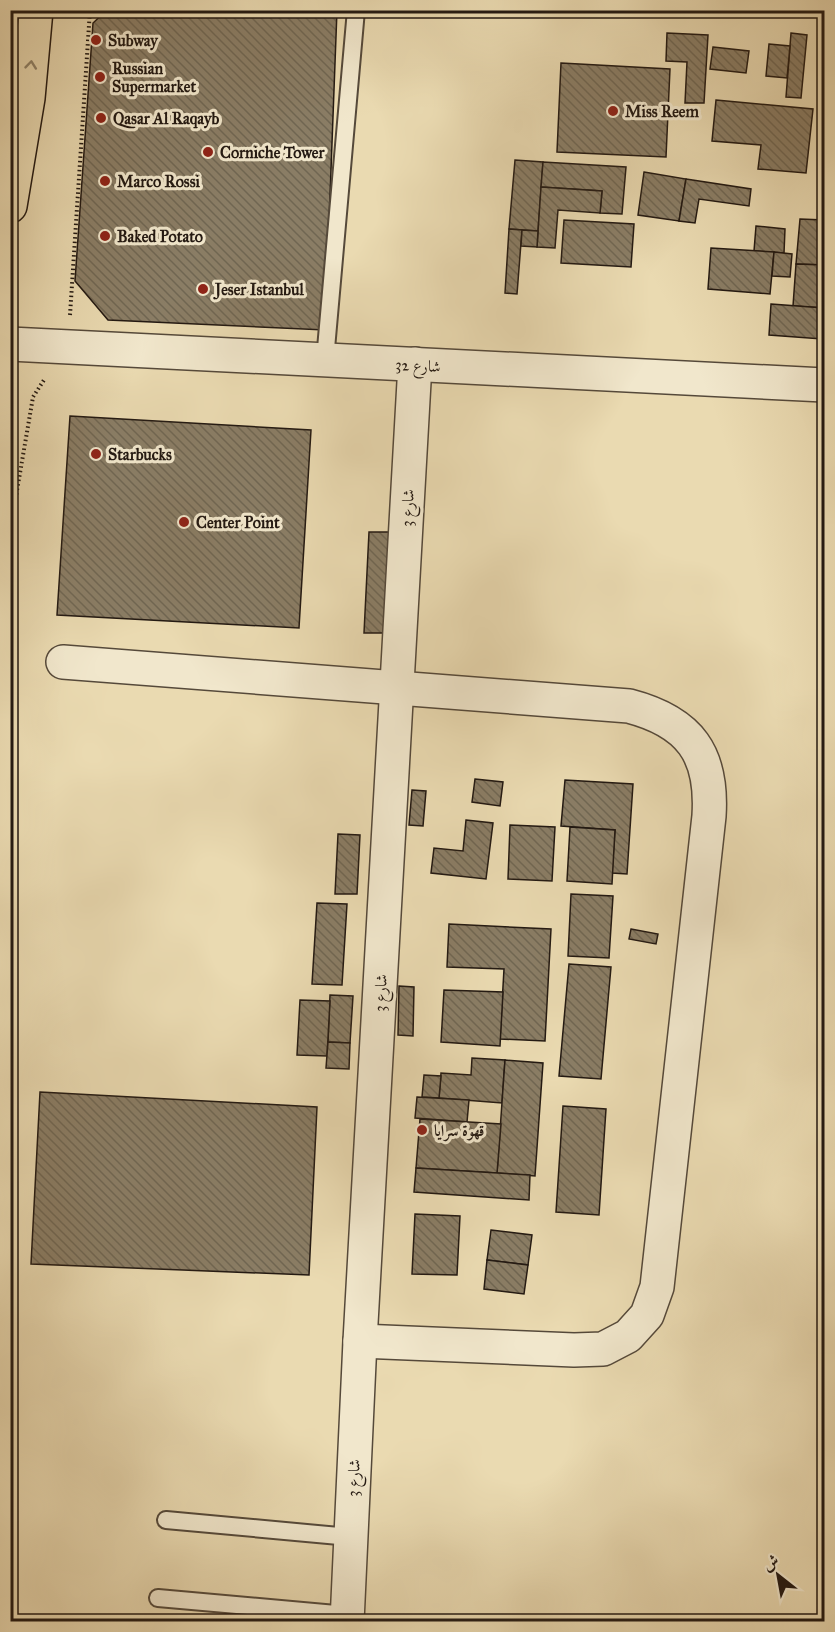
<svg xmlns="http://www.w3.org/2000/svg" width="835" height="1632" viewBox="0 0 835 1632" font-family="'IM FELL Great Primer',Amiri,serif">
<defs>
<pattern id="building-back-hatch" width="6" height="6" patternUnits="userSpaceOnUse" patternTransform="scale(1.5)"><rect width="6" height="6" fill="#8a7d65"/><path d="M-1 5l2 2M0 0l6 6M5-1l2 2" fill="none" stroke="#706652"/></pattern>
</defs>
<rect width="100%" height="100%" fill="#eadab1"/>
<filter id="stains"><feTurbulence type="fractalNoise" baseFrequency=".00333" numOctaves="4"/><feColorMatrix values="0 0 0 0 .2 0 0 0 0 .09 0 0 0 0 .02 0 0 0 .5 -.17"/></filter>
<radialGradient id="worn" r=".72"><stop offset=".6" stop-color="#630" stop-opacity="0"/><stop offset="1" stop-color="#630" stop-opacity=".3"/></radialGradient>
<g fill="url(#building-back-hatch)" stroke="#231912" stroke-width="1.5">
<path d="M107,10H337L325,330L108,320L75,281L93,23Z"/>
<path d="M667,33L708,35L704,103H685L687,62L666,61Z"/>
<path d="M791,33L807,35L801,98L786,97Z"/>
<path d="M769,44L790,46L787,78L766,76Z"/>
<path d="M713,47L749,51L746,73L710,69Z"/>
<path d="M561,63L670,69L666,157L557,152Z"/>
<path d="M716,100L813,109L806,173L758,169L761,145L712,141Z"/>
<path d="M515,160L543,162L538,231L509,229Z"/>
<path d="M543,162L626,167L622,214L600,213L602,191L541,187Z"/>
<path d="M644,172L686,179L679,221L638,215Z"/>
<path d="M686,179L751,189L749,206L699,199L695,223L679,221Z"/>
<path d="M541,187L602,191L600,213L558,210L555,248L537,247Z"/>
<path d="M800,219L824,220V265L796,264Z"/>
<path d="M564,220L634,224L631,267L561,263Z"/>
<path d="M756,226L785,229L784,253L754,251Z"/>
<path d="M509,229L522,230L517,294L505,293Z"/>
<path d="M522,230L538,231L537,247L521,246Z"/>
<path d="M711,248L774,252L770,294L708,289Z"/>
<path d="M774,252L792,254L790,277L772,276Z"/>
<path d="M796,264L824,265V308L793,306Z"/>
<path d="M771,304L824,308L822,339L769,335Z"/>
<path d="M70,416L311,430L299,628L57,615Z"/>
<path d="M369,532H393L389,633H364Z"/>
<path d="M475,779L503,782L500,806L472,802Z"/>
<path d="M565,780L633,784L627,874L612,873L615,830L561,826Z"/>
<path d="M412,790L426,791L423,826L409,825Z"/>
<path d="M466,820L493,823L486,879L431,873L434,848L463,851Z"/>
<path d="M510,825L555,827L552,881L508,879Z"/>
<path d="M570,827L615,830L612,884L567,881Z"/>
<path d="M338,834L360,835L357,894H335Z"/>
<path d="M571,894L613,896L609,958L568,956Z"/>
<path d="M317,903L347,904L342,985L312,984Z"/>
<path d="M449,924L551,929L545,1041L500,1039L504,969L447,967Z"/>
<path d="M631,929L658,934L656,944L629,939Z"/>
<path d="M569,964L611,967L601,1079L559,1076Z"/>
<path d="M399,986L414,987L413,1036L398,1035Z"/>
<path d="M444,990L503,992L500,1046L441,1042Z"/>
<path d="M330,995L353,996L350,1043L328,1042Z"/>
<path d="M300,1000L330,1001L327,1056L297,1055Z"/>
<path d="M328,1042L350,1043L349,1069L326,1068Z"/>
<path d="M472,1058L505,1060L502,1103L439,1098L441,1073L471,1075Z"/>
<path d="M505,1060L543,1063L535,1176L497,1173Z"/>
<path d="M424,1075L441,1076L439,1098L422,1097Z"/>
<path d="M40,1092L317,1107L309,1275L31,1264Z"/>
<path d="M417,1097L469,1100L467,1122L415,1118Z"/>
<path d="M563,1106L606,1109L599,1215L556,1212Z"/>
<path d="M420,1119L501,1124L497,1173L416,1168Z"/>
<path d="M416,1168L530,1175L529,1200L414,1192Z"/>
<path d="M415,1214L460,1216L457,1275L412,1274Z"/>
<path d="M491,1230L532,1235L528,1265L487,1260Z"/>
<path d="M487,1260L528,1265L524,1294L484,1289Z"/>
</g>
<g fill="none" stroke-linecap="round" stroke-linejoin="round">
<g stroke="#55493a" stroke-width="20">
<g id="service">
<path d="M325,360L356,10"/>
<path d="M166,1520L350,1537"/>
<path d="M158,1598L347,1615"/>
</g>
</g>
<g stroke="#55493a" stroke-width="36">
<g id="minor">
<path d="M10,344L824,385"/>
<path d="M63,662L629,706C690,722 713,754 709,816L657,1287L647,1315L628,1336L603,1349L574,1350L360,1341"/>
<path d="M347,1622L360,1341L415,364"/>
</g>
</g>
<g stroke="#231912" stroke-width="36">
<path id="primary" d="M10,206L28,98L36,10"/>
</g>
<g stroke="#231912" stroke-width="4" stroke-dasharray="1.5 3" stroke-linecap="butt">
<path d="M70,315L90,10"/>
<path d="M10,507L14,508L33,397L44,380"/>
</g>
<use href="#service" stroke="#f1e7cc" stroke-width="16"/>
<use href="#minor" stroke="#f1e7cc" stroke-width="33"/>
<use href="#primary" stroke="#eadab1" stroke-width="33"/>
</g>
<defs><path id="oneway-chevron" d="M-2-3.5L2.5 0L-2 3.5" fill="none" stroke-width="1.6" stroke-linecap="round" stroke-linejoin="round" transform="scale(1.5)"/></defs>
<use stroke="#908369" href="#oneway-chevron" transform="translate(31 65) rotate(-84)"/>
<g fill="#8f2418" stroke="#f1e7cc" stroke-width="2">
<circle cx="96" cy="40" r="6"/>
<circle cx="100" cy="77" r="6"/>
<circle cx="613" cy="111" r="6"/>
<circle cx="101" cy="118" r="6"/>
<circle cx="208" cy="152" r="6"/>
<circle cx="105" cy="181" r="6"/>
<circle cx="105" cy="236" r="6"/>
<circle cx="203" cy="289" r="6"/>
<circle cx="96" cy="454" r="6"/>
<circle cx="184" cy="522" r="6"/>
<circle cx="422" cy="1130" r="6"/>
</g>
<g text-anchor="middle" stroke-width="6" stroke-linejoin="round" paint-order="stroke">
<g font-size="16" font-weight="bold" fill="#231912" stroke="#f1e7cc" text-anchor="start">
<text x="108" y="46">Subway</text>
<text x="112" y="74">Russian<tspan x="112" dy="18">Supermarket</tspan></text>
<text x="625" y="117">Miss Reem</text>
<text x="113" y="124">Qasar Al Raqayb</text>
<text x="220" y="158">Corniche Tower</text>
<text x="117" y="187">Marco Rossi</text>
<text x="117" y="242">Baked Potato</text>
<text x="215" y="295">Jeser Istanbul</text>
<text x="108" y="460">Starbucks</text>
<text x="196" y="528">Center Point</text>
<text x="434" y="1136">قهوة سرايا</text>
</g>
<g font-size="16" fill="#231912" stroke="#f1e7cc">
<text transform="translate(418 365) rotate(3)" y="6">شارع 32</text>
<text transform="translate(407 508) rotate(-87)" y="6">شارع 3</text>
<text transform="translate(380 993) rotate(-87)" y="6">شارع 3</text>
<text transform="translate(353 1478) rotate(-87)" y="6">شارع 3</text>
</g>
</g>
<rect width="835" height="1632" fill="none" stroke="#eadab1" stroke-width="36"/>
<rect x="12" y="12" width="811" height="1608" fill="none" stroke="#231912" stroke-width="3"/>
<rect x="18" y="18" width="799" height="1596" fill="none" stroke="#231912" stroke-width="1.5"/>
<g transform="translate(778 1575) rotate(329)" stroke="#f1e7cc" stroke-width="4.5" paint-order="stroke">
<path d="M0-4.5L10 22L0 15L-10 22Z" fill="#231912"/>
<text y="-9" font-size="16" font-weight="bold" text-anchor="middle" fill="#231912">ش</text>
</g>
<rect width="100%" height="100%" filter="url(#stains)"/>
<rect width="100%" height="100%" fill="url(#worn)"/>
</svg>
